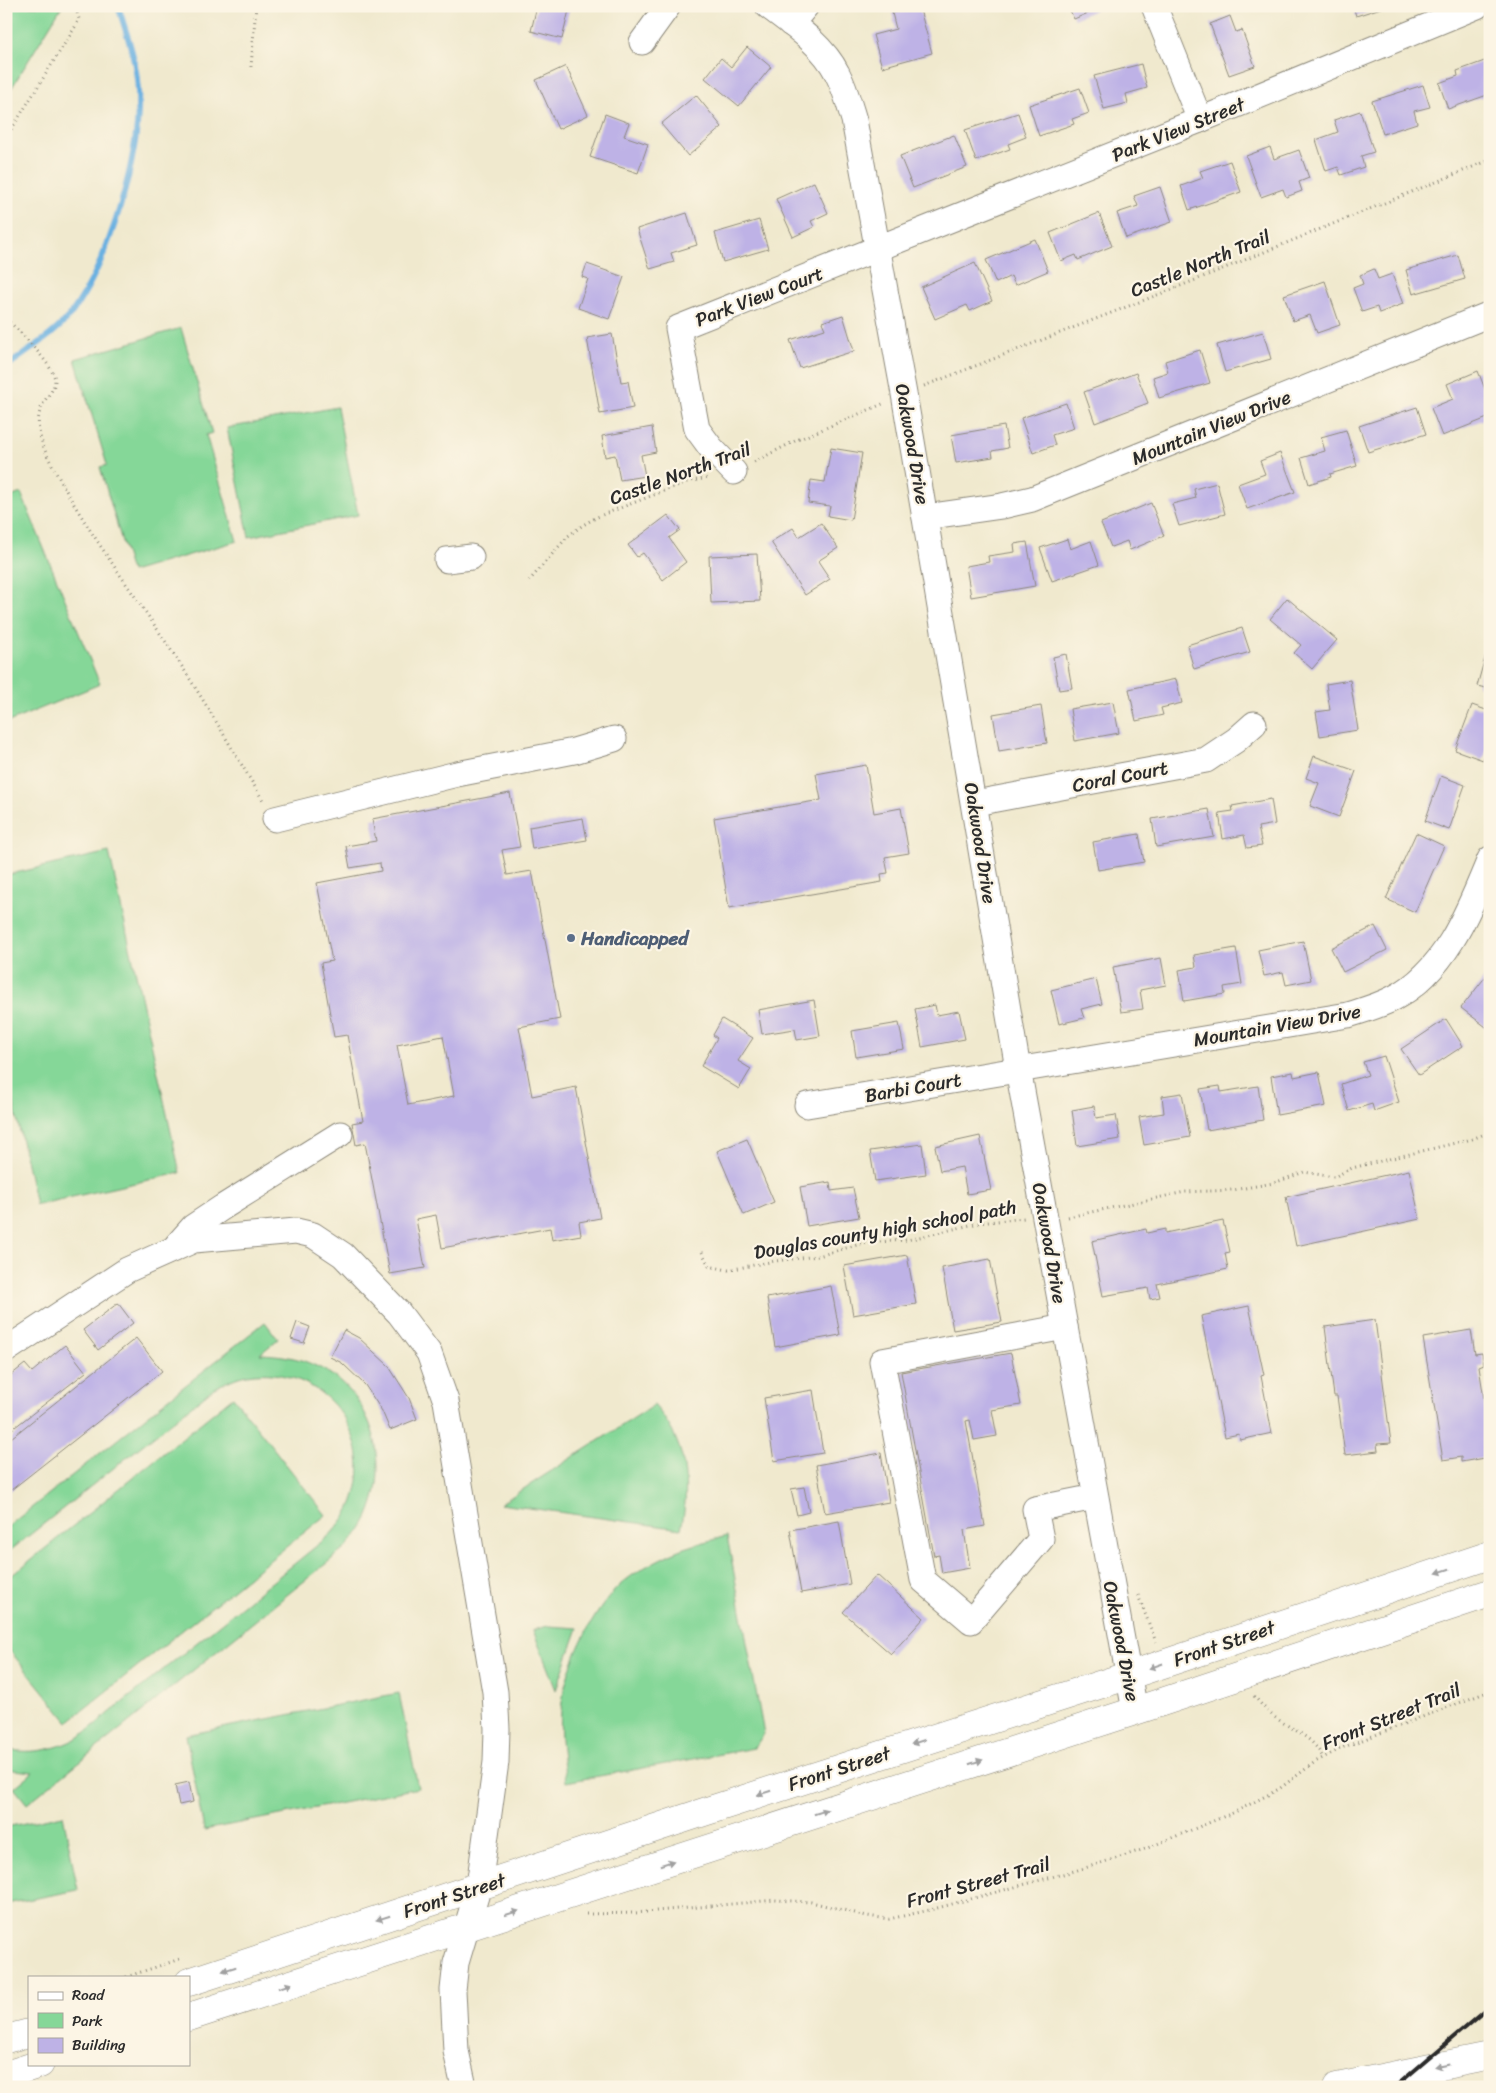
<svg xmlns="http://www.w3.org/2000/svg" width="1496" height="2093" viewBox="0 0 1496 2093" font-family="Sriracha,sans-serif">
<rect width="100%" height="100%" fill="#fcf5e5"/>
<filter id="ink" filterUnits="userSpaceOnUse"><feTurbulence type="fractalNoise" baseFrequency=".02" numOctaves="2"/><feDisplacementMap in="SourceGraphic" scale="10" xChannelSelector="R" yChannelSelector="G"/><feConvolveMatrix kernelMatrix="1 2 1 2 8 2 1 2 1" color-interpolation-filters="sRGB"/></filter>
<filter id="wash" filterUnits="userSpaceOnUse"><feTurbulence type="fractalNoise" baseFrequency=".0096" numOctaves="4" result="noise"/><feDisplacementMap in="SourceGraphic" scale="20" xChannelSelector="R" yChannelSelector="G"/><feGaussianBlur stdDeviation="1.12" result="paint"/><feColorMatrix in="noise" values="0 0 0 0 0 0 0 0 0 0 0 0 0 0 0 0 0 1.4 0 .05"/><feComposite in="paint" operator="in"/></filter>
<g filter="url(#wash)">
<rect width="100%" height="100%" fill="#f0e9ce"/>
<g fill="#85d798" stroke="#588162">
<path d="M6,6H62L6,97Z"/>
<path d="M181,328L212,433L206,435L237,541L131,572L100,467L107,465L75,359Z"/>
<path d="M337,407L358,515L249,537L227,428Z"/>
<path d="M21,493L100,684L6,723V499Z"/>
<path d="M109,852L180,1173L36,1205L6,1068V875Z"/>
<path d="M265,1322L278,1339L260,1354C280,1355 298,1357 316,1366C372,1391 392,1462 368,1516C362,1529 353,1540 343,1550L27,1804L14,1788L33,1772L6,1769V1749C32,1755 59,1749 81,1736L330,1535C337,1527 345,1518 350,1508C382,1438 322,1362 247,1375C235,1377 225,1383 214,1388L6,1554V1528Z"/>
<path d="M233,1397L326,1515L68,1722L6,1646V1580Z"/>
<path d="M654,1405C686,1441 691,1482 681,1529L500,1504Z"/>
<path d="M727,1536L764,1734L754,1748L566,1782C563,1758 559,1735 561,1710C565,1669 587,1621 615,1590C627,1577 646,1566 662,1558C682,1547 705,1542 727,1536Z"/>
<path d="M548,1626L578,1628L556,1690L533,1630Z"/>
<path d="M399,1693L418,1788L204,1830L186,1735Z"/>
<path d="M63,1815L78,1890L6,1904V1827Z"/>
</g>
<g fill="none" stroke-linecap="round" stroke-linejoin="round">
<path stroke="#6ab1e1" stroke-width="6" d="M6,367C27,351 58,333 73,311C110,259 141,154 138,91C137,62 127,34 118,6"/>
</g>
<g id="blocks">
<g fill="#beb2e6" fill-rule="evenodd">
<path d="M537,6H570L562,39L531,31Z"/>
<path d="M919,6L932,53L882,67L873,35L896,29L892,13Z"/>
<path d="M1068,6H1097L1098,9L1074,19Z"/>
<path d="M1353,6H1384V7L1356,16Z"/>
<path d="M1230,16L1236,32L1242,30L1255,66L1229,75L1210,24Z"/>
<path d="M747,47L771,67L739,106L705,78L721,58L731,67Z"/>
<path d="M1490,59V94L1448,109L1439,83L1458,76L1457,71Z"/>
<path d="M1141,64L1147,88L1126,94L1128,103L1104,109L1094,76Z"/>
<path d="M566,66L588,115L558,129L536,80Z"/>
<path d="M1423,85L1430,107L1414,111L1417,123L1383,134L1372,101Z"/>
<path d="M1080,88L1089,113L1072,119L1074,124L1039,136L1029,105Z"/>
<path d="M696,95L722,127L688,156L661,124Z"/>
<path d="M1360,111L1374,152L1361,156L1364,167L1341,175L1338,167L1326,171L1316,140L1338,132L1334,120Z"/>
<path d="M1018,113L1026,137L1008,144L1010,149L976,161L965,130Z"/>
<path d="M605,114L629,123L624,136L648,144L638,173L590,157Z"/>
<path d="M954,135L967,167L913,188L900,156Z"/>
<path d="M1270,147L1274,159L1299,150L1309,178L1299,182L1302,191L1286,197L1283,189L1261,197L1246,156Z"/>
<path d="M1230,161L1241,192L1189,210L1181,186L1203,178L1200,171Z"/>
<path d="M814,182L828,213L811,221L814,227L793,237L776,199Z"/>
<path d="M1160,187L1172,222L1126,238L1117,213L1138,206L1134,196Z"/>
<path d="M687,213L697,245L671,253L674,262L650,269L637,229Z"/>
<path d="M1099,213L1112,246L1078,260L1076,255L1061,261L1050,233Z"/>
<path d="M759,220L768,249L723,262L715,233Z"/>
<path d="M1035,239L1048,271L1015,285L1011,276L996,283L986,260Z"/>
<path d="M1458,255L1465,279L1413,294L1406,270Z"/>
<path d="M975,263L992,301L970,311L967,305L935,319L921,287Z"/>
<path d="M587,264L624,277L609,319L578,308L588,279L582,277Z"/>
<path d="M1374,269L1378,279L1392,274L1403,304L1379,313L1377,307L1362,312L1353,288L1363,284L1360,275Z"/>
<path d="M1325,281L1340,325L1317,333L1310,315L1293,321L1284,295Z"/>
<path d="M843,315L854,351L800,368L790,340L825,329L822,322Z"/>
<path d="M1263,332L1271,359L1225,372L1217,345Z"/>
<path d="M612,334L621,382L628,381L633,408L600,414L587,338Z"/>
<path d="M1200,350L1210,383L1159,398L1153,377L1168,372L1165,361Z"/>
<path d="M1478,371L1490,402V417L1442,436L1431,408L1453,399L1447,384Z"/>
<path d="M1136,373L1148,403L1095,423L1084,392Z"/>
<path d="M1066,403L1074,428L1052,435L1055,445L1033,453L1021,418Z"/>
<path d="M1417,407L1426,434L1368,452L1359,426Z"/>
<path d="M1004,426L1008,448L992,451L993,457L956,463L951,435Z"/>
<path d="M652,427L656,452L641,455L645,476L620,480L615,455L605,457L602,436Z"/>
<path d="M1346,430L1357,466L1330,474L1331,477L1309,484L1301,458L1325,451L1321,437Z"/>
<path d="M831,448L862,453L851,520L828,516L830,506L808,503L811,480L825,482Z"/>
<path d="M1280,453L1295,492L1247,509L1238,484L1265,474L1260,461Z"/>
<path d="M1217,483L1225,514L1179,526L1172,504L1196,498L1194,489Z"/>
<path d="M1151,503L1164,536L1130,550L1127,541L1111,547L1101,523Z"/>
<path d="M668,515L680,530L669,538L686,562L663,580L643,553L637,557L628,545Z"/>
<path d="M821,523L838,548L818,561L830,579L805,595L771,542L793,528L799,537Z"/>
<path d="M1067,539L1070,549L1091,541L1099,565L1052,581L1040,548Z"/>
<path d="M1027,542L1035,586L971,597L966,566L989,562L988,556L1015,552L1014,544Z"/>
<path d="M757,554L760,601L711,603L709,556Z"/>
<path d="M1287,598L1337,640L1312,669L1294,653L1301,645L1270,619Z"/>
<path d="M1242,628L1250,652L1194,669L1187,645Z"/>
<path d="M1490,640V689L1477,686Z"/>
<path d="M1066,654L1072,688L1059,690L1053,657Z"/>
<path d="M1176,679L1182,703L1161,708L1163,715L1136,721L1129,689Z"/>
<path d="M1350,680L1358,730L1320,736L1316,712L1330,710L1326,684Z"/>
<path d="M1490,700V742L1483,760L1455,750L1472,705L1486,710Z"/>
<path d="M1113,702L1119,733L1075,741L1070,709Z"/>
<path d="M1041,706L1047,743L999,751L993,714Z"/>
<path d="M1314,756L1356,771L1339,817L1310,806L1319,783L1306,778Z"/>
<path d="M866,765L874,813L901,808L909,853L885,857L888,873L881,874L882,882L729,908L714,818L821,800L816,774Z"/>
<path d="M1441,776L1465,785L1449,830L1425,821Z"/>
<path d="M510,793L520,847L502,850L507,875L532,871L560,1019L519,1027L532,1096L576,1087L600,1218L579,1222L581,1235L552,1240L550,1228L442,1248L436,1215L416,1219L425,1268L390,1274L365,1143L356,1145L352,1123L363,1121L347,1035L334,1037L321,963L332,961L317,883L381,871L380,863L350,868L346,846L376,841L372,819ZM443,1036L454,1096L408,1105L397,1045Z"/>
<path d="M1271,799L1275,824L1258,827L1262,846L1247,848L1244,835L1223,839L1219,813L1233,811L1232,806Z"/>
<path d="M1209,809L1214,837L1156,847L1152,819Z"/>
<path d="M583,818L587,840L532,849L529,827Z"/>
<path d="M1416,833L1444,846L1415,912L1386,899Z"/>
<path d="M1139,834L1144,862L1098,870L1093,842Z"/>
<path d="M1375,926L1387,950L1343,972L1331,948Z"/>
<path d="M1303,941L1311,980L1286,985L1283,972L1264,976L1258,950Z"/>
<path d="M1236,948L1242,984L1224,987L1225,994L1184,1001L1179,970L1196,967L1194,955Z"/>
<path d="M1161,958L1166,985L1140,990L1143,1009L1121,1012L1113,967Z"/>
<path d="M1490,971V1030L1461,1008Z"/>
<path d="M1096,979L1102,1004L1081,1009L1084,1018L1059,1024L1051,990Z"/>
<path d="M814,1000L820,1036L797,1040L795,1029L762,1034L758,1010Z"/>
<path d="M935,1005L937,1015L959,1011L965,1039L922,1047L915,1009Z"/>
<path d="M722,1019L753,1038L738,1061L751,1069L739,1089L701,1066L717,1038L713,1035Z"/>
<path d="M1446,1019L1463,1046L1419,1075L1401,1049Z"/>
<path d="M899,1023L904,1049L856,1057L852,1031Z"/>
<path d="M1384,1056L1399,1102L1374,1111L1372,1104L1349,1111L1341,1084L1368,1075L1363,1062Z"/>
<path d="M1293,1072L1294,1077L1319,1072L1326,1106L1277,1115L1271,1076Z"/>
<path d="M1220,1086L1221,1092L1258,1086L1263,1120L1207,1130L1200,1089Z"/>
<path d="M1182,1093L1190,1137L1144,1145L1139,1117L1164,1113L1162,1096Z"/>
<path d="M1094,1106L1096,1118L1116,1115L1120,1139L1077,1146L1072,1110Z"/>
<path d="M980,1136L991,1190L967,1194L962,1167L940,1171L935,1146Z"/>
<path d="M747,1139L774,1202L744,1215L717,1151Z"/>
<path d="M922,1144L926,1174L875,1181L870,1151Z"/>
<path d="M1409,1170L1420,1219L1296,1246L1286,1197Z"/>
<path d="M830,1182L831,1191L853,1188L859,1217L807,1226L800,1187Z"/>
<path d="M1223,1221L1230,1252L1225,1253L1228,1269L1157,1284L1160,1297L1150,1299L1148,1288L1103,1296L1092,1241L1146,1229L1147,1233L1165,1229V1233Z"/>
<path d="M907,1255L916,1304L853,1315L844,1266Z"/>
<path d="M990,1259L1002,1322L953,1330L942,1268Z"/>
<path d="M831,1286L840,1335L775,1347L767,1298Z"/>
<path d="M118,1303L133,1323L98,1350L83,1330Z"/>
<path d="M1249,1306L1264,1375L1261,1376L1272,1433L1240,1440L1239,1434L1225,1437L1201,1316Z"/>
<path d="M1375,1320L1391,1443L1377,1444L1378,1451L1345,1455L1337,1396H1334L1325,1327Z"/>
<path d="M297,1322L310,1327L304,1343L291,1339Z"/>
<path d="M344,1330L359,1338L388,1365L409,1398L417,1419L390,1430L382,1411L365,1385L342,1363L330,1357Z"/>
<path d="M1471,1330L1475,1354L1482,1353L1484,1365L1479,1367L1490,1437V1457L1461,1462V1457L1443,1460L1423,1338Z"/>
<path d="M136,1338L162,1371L6,1494V1442Z"/>
<path d="M65,1345L86,1372L6,1434V1379L25,1364L32,1372Z"/>
<path d="M1011,1353L1021,1405L992,1410L997,1436L974,1440L970,1420L966,1421L985,1526L964,1530L970,1568L942,1573L939,1555L934,1556L901,1372Z"/>
<path d="M813,1390L823,1453L774,1461L764,1398Z"/>
<path d="M881,1453L889,1502L825,1513L816,1465Z"/>
<path d="M804,1487L809,1512L797,1515L791,1489Z"/>
<path d="M839,1521L850,1584L801,1593L790,1530Z"/>
<path d="M877,1575L924,1618L891,1654L843,1612Z"/>
<path d="M189,1782L193,1802L179,1805L175,1785Z"/>
</g>
</g>
</g>
<g filter="url(#ink)">
<use href="#blocks" fill-opacity="0" stroke="#8e8a7c" stroke-width="1"/>
<g fill="none" stroke-linecap="round" stroke-linejoin="round">
<g stroke="#8e8a7c" stroke-width="27">
<g id="minor">
<path d="M768,6C793,25 823,45 837,73C845,88 849,104 854,120L904,394L1018,1069L1135,1711"/>
<path d="M1154,6L1200,120"/>
<path d="M791,24L806,6"/>
<path d="M642,42L668,6"/>
<path d="M734,472L711,448L697,429L678,328L1200,120L1477,6"/>
<path d="M925,517L1002,506L1032,499L1490,314"/>
<path d="M447,560L471,557"/>
<path d="M975,803L1206,760L1236,740L1254,724"/>
<path d="M275,819L457,774L574,751L614,739"/>
<path d="M807,1105L1348,1015C1364,1010 1379,1006 1394,998C1446,971 1469,910 1490,859"/>
<path d="M177,1245L193,1227L223,1207L340,1134"/>
<path d="M1065,1327L882,1361L923,1580L971,1621L1041,1539L1035,1509L1095,1497"/>
<path d="M6,1350L127,1270L194,1240L296,1231L313,1235L343,1255L399,1313L429,1353L446,1401L495,1692L497,1729L496,1762L479,1886L456,1963L453,1990L456,2051L464,2087"/>
</g>
</g>
<g stroke="#8e8a7c" stroke-width="29">
<g id="major">
<path d="M189,1982L704,1812L1127,1676L1490,1555"/>
<path d="M189,2017L1135,1711L1490,1593"/>
<path d="M6,2039L29,2033"/>
<path d="M6,2075L40,2064"/>
</g>
</g>
<g stroke="#8e8a7c" stroke-width="29">
<path id="highway" d="M1337,2087L1490,2056"/>
</g>
<g stroke="#8e8a7c" stroke-width="3" stroke-dasharray="1 4" stroke-linecap="butt">
<path d="M251,67L256,6"/>
<path d="M6,138L75,27L79,19L75,6"/>
<path d="M6,319C18,329 54,366 55,380C55,389 47,396 43,404C33,422 41,443 50,461C84,528 130,587 171,650C204,699 233,751 264,802"/>
<path d="M924,386L1193,281L1490,160"/>
<path d="M754,462L797,440L885,403"/>
<path d="M529,581L568,536L583,525L597,517L687,482L708,478"/>
<path d="M1068,1217L1185,1192L1233,1190L1274,1183L1304,1172L1334,1177L1352,1168L1472,1139L1490,1132"/>
<path d="M702,1252L709,1266L728,1270L775,1261L818,1256L864,1243L907,1240L979,1223L1024,1218"/>
<path d="M1138,1595L1156,1642"/>
<path d="M1254,1696C1260,1703 1266,1710 1273,1716C1292,1730 1313,1736 1323,1758"/>
<path d="M586,1914L635,1913L775,1900L811,1902L867,1916L889,1919L930,1910L1085,1868L1145,1849L1235,1812L1279,1789L1315,1762L1344,1747L1490,1691"/>
<path d="M126,1977L180,1959"/>
</g>
<use href="#minor" stroke="#fff" stroke-width="25"/>
<use href="#major" stroke="#fff" stroke-width="28"/>
<use href="#highway" stroke="#fff" stroke-width="28"/>
<path stroke="#2b2b2b" stroke-width="4" d="M1395,2087L1490,2006"/>
</g>
<defs><path id="oneway-solid" d="M-6-.8H1V-3.2L6.5 0L1 3.2V.8H-6Z" transform="scale(1.25)"/></defs>
<g fill="#a0a0a0">
<use href="#oneway-solid" transform="translate(1443 1571) rotate(162)"/>
<use href="#oneway-solid" transform="translate(1156 1666) rotate(161)"/>
<use href="#oneway-solid" transform="translate(918 1742) rotate(162)"/>
<use href="#oneway-solid" transform="translate(976 1762) rotate(-18)"/>
<use href="#oneway-solid" transform="translate(764 1793) rotate(162)"/>
<use href="#oneway-solid" transform="translate(821 1812) rotate(-18)"/>
<use href="#oneway-solid" transform="translate(667 1863) rotate(-18)"/>
<use href="#oneway-solid" transform="translate(512 1913) rotate(-18)"/>
<use href="#oneway-solid" transform="translate(383 1918) rotate(162)"/>
<use href="#oneway-solid" transform="translate(229 1969) rotate(162)"/>
<use href="#oneway-solid" transform="translate(285 1986) rotate(-18)"/>
<use href="#oneway-solid" transform="translate(1442 2066) rotate(168)"/>
</g>
</g>
<circle fill="#5c6f8a" stroke="#fcf5e5" stroke-width="2" cx="571" cy="938" r="5"/>
<g text-anchor="middle" stroke-width="4.5" stroke-linejoin="round" paint-order="stroke">
<g font-size="19" fill="#2b2b2b" stroke="#fcf5e5">
<text transform="translate(1178 129) rotate(-22)" y="7">Park View Street</text>
<text transform="translate(1200 263) rotate(-22)" y="7">Castle North Trail</text>
<text transform="translate(759 296) rotate(-21)" y="7">Park View Court</text>
<text transform="translate(1211 427) rotate(-22)" y="7">Mountain View Drive</text>
<text transform="translate(913 444) rotate(80)" y="7">Oakwood Drive</text>
<text transform="translate(680 473) rotate(-20)" y="7">Castle North Trail</text>
<text transform="translate(1120 776) rotate(-11)" y="7">Coral Court</text>
<text transform="translate(981 843) rotate(81)" y="7">Oakwood Drive</text>
<text transform="translate(1277 1025) rotate(-10)" y="7">Mountain View Drive</text>
<text transform="translate(913 1087) rotate(-10)" y="7">Barbi Court</text>
<text transform="translate(885 1229) rotate(-10)" y="7">Douglas county high school path</text>
<text transform="translate(1050 1243) rotate(80)" y="7">Oakwood Drive</text>
<text transform="translate(1122 1641) rotate(79)" y="7">Oakwood Drive</text>
<text transform="translate(1224 1643) rotate(-19)" y="7">Front Street</text>
<text transform="translate(1391 1716) rotate(-22)" y="7">Front Street Trail</text>
<text transform="translate(839 1768) rotate(-18)" y="7">Front Street</text>
<text transform="translate(978 1882) rotate(-15)" y="7">Front Street Trail</text>
<text transform="translate(454 1895) rotate(-18)" y="7">Front Street</text>
</g>
<g font-size="19" font-weight="bold" fill="#4e5e75" stroke="#fcf5e5" text-anchor="start">
<text x="581" y="945">Handicapped</text>
</g>
</g>
<rect width="1496" height="2093" fill="none" stroke="#fcf5e5" stroke-width="25"/>
<rect x="28" y="1976" width="162" height="90" fill="#fcf5e5" stroke="#a8a49b"/>
<rect x="38" y="1992" width="25" height="8" fill="#ffffff" stroke="#a8a49b"/>
<text x="72" y="2000" font-size="15" fill="#2b2b2b">Road</text>
<rect x="38" y="2013" width="25" height="15" fill="#85d798" stroke="#a8a49b"/>
<text x="72" y="2026" font-size="15" fill="#2b2b2b">Park</text>
<rect x="38" y="2038" width="25" height="15" fill="#beb2e6" stroke="#a8a49b"/>
<text x="72" y="2050" font-size="15" fill="#2b2b2b">Building</text>
</svg>
